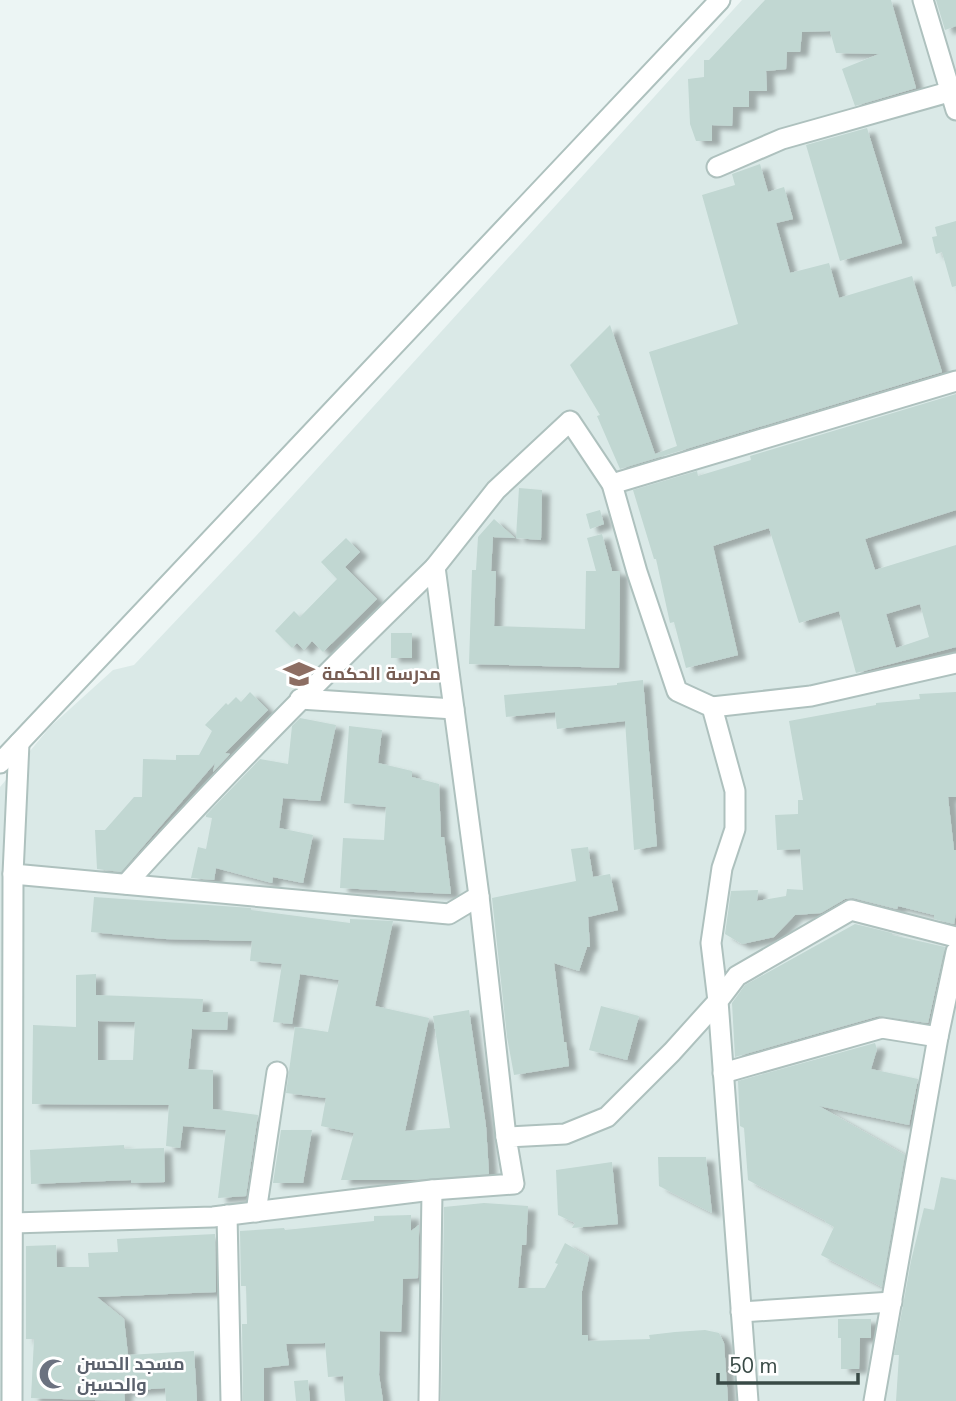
<svg xmlns="http://www.w3.org/2000/svg" width="956" height="1401" viewBox="0 0 956 1401" font-family="'Nunito Sans',Cairo,sans-serif">
<defs>
<filter id="shadow"><feDropShadow dx="8" dy="4.5" stdDeviation="2" flood-color="#0004"/></filter>
</defs>
<rect width="100%" height="100%" fill="#ecf5f4"/>
<path fill="#dae9e7" d="M742,0H956V1401H0V787L50,727L113,670L134,665L256,536Z"/>
<g fill="#c1d7d2" fill-rule="evenodd" filter="url(#shadow)">
<path d="M765,0H891L916,88L855,106L842,69L879,54L836,53L830,31L802,32L800,52H787L786,69L766,71L767,91H749V107H733L732,126L712,125V141H696L690,124L688,79L704,77V60H709Z"/>
<path d="M936,0H956V26L945,30Z"/>
<path d="M867,128L902,243L840,261L806,145Z"/>
<path d="M760,164L768,192L784,187L793,219L776,223L790,273L829,263L839,298L912,276L942,372L620,469L597,416L600,415L570,365L610,325L655,454L677,446L649,352L738,324L702,195L735,185L732,174Z"/>
<path d="M956,221V286L952,287L942,252L936,254L932,237L937,236L935,227Z"/>
<path d="M956,394V510L865,539L875,570L956,545V647L856,673L839,611L799,623L769,528L713,546L738,655L686,668L674,622L670,623L656,559H654L633,490L697,471L698,476L751,460L750,456ZM920,604L929,637L896,648L886,614Z"/>
<path d="M519,488L542,490L541,540L516,538Z"/>
<path d="M600,510L604,524L590,529L586,514Z"/>
<path d="M494,519L515,538L493,537L491,571H496L494,626L585,629L586,571H596L587,538L602,534L612,571H620L619,668L469,664L472,570H476L478,537Z"/>
<path d="M346,538L360,552L345,567L377,599L323,652L312,641L304,650L297,643L292,648L275,631L294,611L300,617L337,579L321,562Z"/>
<rect x="391" y="633" width="21" height="25"/>
<path d="M643,680L657,846L634,850L625,721L557,729L555,712L506,717L504,695L617,685V683Z"/>
<path d="M250,692L268,710L225,753L230,754L213,772L215,763L121,872L97,869L95,830H105L134,797H142L143,759L176,760V755H199L212,731L205,725L226,703L228,705L236,697L241,702Z"/>
<path d="M956,692V797H948L954,850H956V913L954,924L934,919V915L898,906L897,909L853,898L845,899L821,913L795,915L774,937L742,944L725,934L731,891L758,890L757,901L786,896L787,889L803,890L800,849L777,850L775,815L798,814V800H803L789,721L876,705V703L920,699L919,694Z"/>
<path d="M300,718L336,725L320,801L283,798L279,828L313,835L303,883L273,877L272,883L216,868L214,880L191,878L198,847L206,849L212,818L206,817V815L260,759L288,764L292,726Z"/>
<path d="M349,726L382,730L378,763L412,771V777L439,784L441,837H444L451,894L340,888L343,838L384,840L386,807L344,803Z"/>
<path d="M588,847L593,877L610,874L618,910L588,917L590,947H587L579,971L554,963L564,1042H566L569,1066L514,1075L507,1037L492,898L576,881L571,849Z"/>
<path d="M94,897L251,908V910L350,923V919L393,921L375,1006L429,1018L405,1131L450,1128L433,1016L469,1010L486,1126L489,1174L413,1180H341L354,1133L321,1126L326,1098L286,1093L295,1027L328,1032L339,980L300,974L292,1024L273,1022L282,964L250,961L252,941L165,939L91,932Z"/>
<path d="M855,924L892,933V935L945,947L928,1023L879,1016L735,1057L732,1003L745,985Z"/>
<path d="M96,974V995L203,999L202,1012H228L227,1030L192,1029L188,1069L213,1070V1109L258,1115L246,1196L218,1198L226,1130L183,1126L180,1148L166,1146L169,1105L32,1104L33,1025L76,1027V975ZM98,1021L135,1022L133,1060H98Z"/>
<path d="M601,1006L639,1016L627,1060L589,1050Z"/>
<path d="M875,1043L877,1049L871,1069L918,1079L909,1125L819,1106L905,1155L882,1287L821,1255L834,1227L825,1222L826,1221L748,1180L744,1128L740,1126L738,1081Z"/>
<path d="M281,1130H312L303,1183H273Z"/>
<path d="M124,1145V1149L164,1148L165,1182L131,1183V1180L31,1184L30,1150Z"/>
<path d="M658,1157H706L712,1213L659,1186Z"/>
<path d="M612,1162L618,1224L572,1228L575,1223L558,1215L556,1170Z"/>
<path d="M941,1177L956,1180V1401H896L899,1355H894L911,1261L924,1208L934,1210Z"/>
<path d="M484,1203L528,1206L526,1245H522L518,1288H545L558,1264L555,1263L565,1243L589,1257L582,1291V1335H588V1341L650,1339L649,1335L675,1332L705,1330L719,1333L724,1343L728,1401H441L444,1207Z"/>
<path d="M411,1215V1231L419,1225L418,1278L403,1279L401,1332L380,1331L379,1375L383,1401H345L343,1376L328,1377L325,1343L286,1344L289,1365L264,1368V1401H243L242,1324H247L246,1286H241L240,1231L284,1228L285,1230L374,1221V1216Z"/>
<path d="M215,1234L216,1292L97,1297L124,1319L128,1355L194,1351L197,1401H166L165,1388L124,1391L125,1401L31,1398L34,1339H26V1246L56,1245L57,1267H89L88,1253L118,1252L117,1239Z"/>
<path d="M838,1319H871V1338H860L859,1369H841V1338H838Z"/>
<path d="M308,1380L310,1401H296L294,1381Z"/>
</g>
<g fill="none" stroke-linecap="round" stroke-linejoin="round">
<g stroke="#aec1be" stroke-width="23">
<g id="minor">
<path d="M923,0L956,110"/>
<path d="M717,167L782,139L956,90"/>
<path d="M612,484L956,381"/>
<path d="M300,699L454,709"/>
<path d="M712,707L811,696L956,663"/>
<path d="M0,763L720,0"/>
<path d="M126,884C225,774 329,670 435,567"/>
<path d="M479,896L506,1137"/>
<path d="M723,1073L882,1028L938,1037"/>
<path d="M256,1212L277,1072"/>
<path d="M227,1215L231,1401"/>
<path d="M13,1223L213,1217L432,1190L514,1184L506,1137L565,1134L607,1117L672,1052L718,1001L711,943L722,868L735,829V791L712,707L677,691L637,572L612,484L570,421L496,490L435,567L479,896L449,914L13,874"/>
<path d="M741,1312L892,1302"/>
<path d="M12,1401L13,874L19,743"/>
<path d="M429,1401L432,1190"/>
<path d="M748,1401L718,1001L737,976L851,910L956,937"/>
<path d="M874,1401L938,1037L956,952"/>
</g>
</g>
<use href="#minor" stroke="#fff" stroke-width="19"/>
</g>
<defs>
<g id="school-bare" transform="scale(2.415)"><path d="M0-5L7-2L0 1L-7-2ZM-4 1L0 2.5L4 1V4Q0 6-4 4Z" fill="#8d6e63" stroke="#fff" stroke-width="2.5" paint-order="stroke"/></g>
<g id="mosque-bare" transform="scale(2.415)"><path d="M3.5-4.9A6 6 0 1 0 3.5 4.9A5 5 0 1 1 3.5-4.9Z" fill="#6b7280" stroke="#fff" stroke-width="2.5" paint-order="stroke"/></g>
</defs>
<g fill-rule="evenodd">
<use href="#school-bare" x="299" y="674"/>
<use href="#mosque-bare" x="54" y="1374"/>
</g>
<g text-anchor="middle" stroke-width="5" stroke-linejoin="round" paint-order="stroke">
<g font-size="18" font-weight="bold" fill="#785e54" stroke="#fff" text-anchor="start">
<text x="322" y="680">مدرسة الحكمة</text>
</g>
<g font-size="18" font-weight="bold" fill="#5b616d" stroke="#fff" text-anchor="start">
<text x="77" y="1370">مسجد الحسن<tspan x="77" dy="21">والحسين</tspan></text>
</g>
</g>
<path d="M718 1373v10h140v-10" fill="none" stroke="#394a46" stroke-width="3.5"/>
<text x="729" y="1373" font-size="21" fill="#394a46" stroke="#ffffff" stroke-width="5" paint-order="stroke">50 m</text>
</svg>
